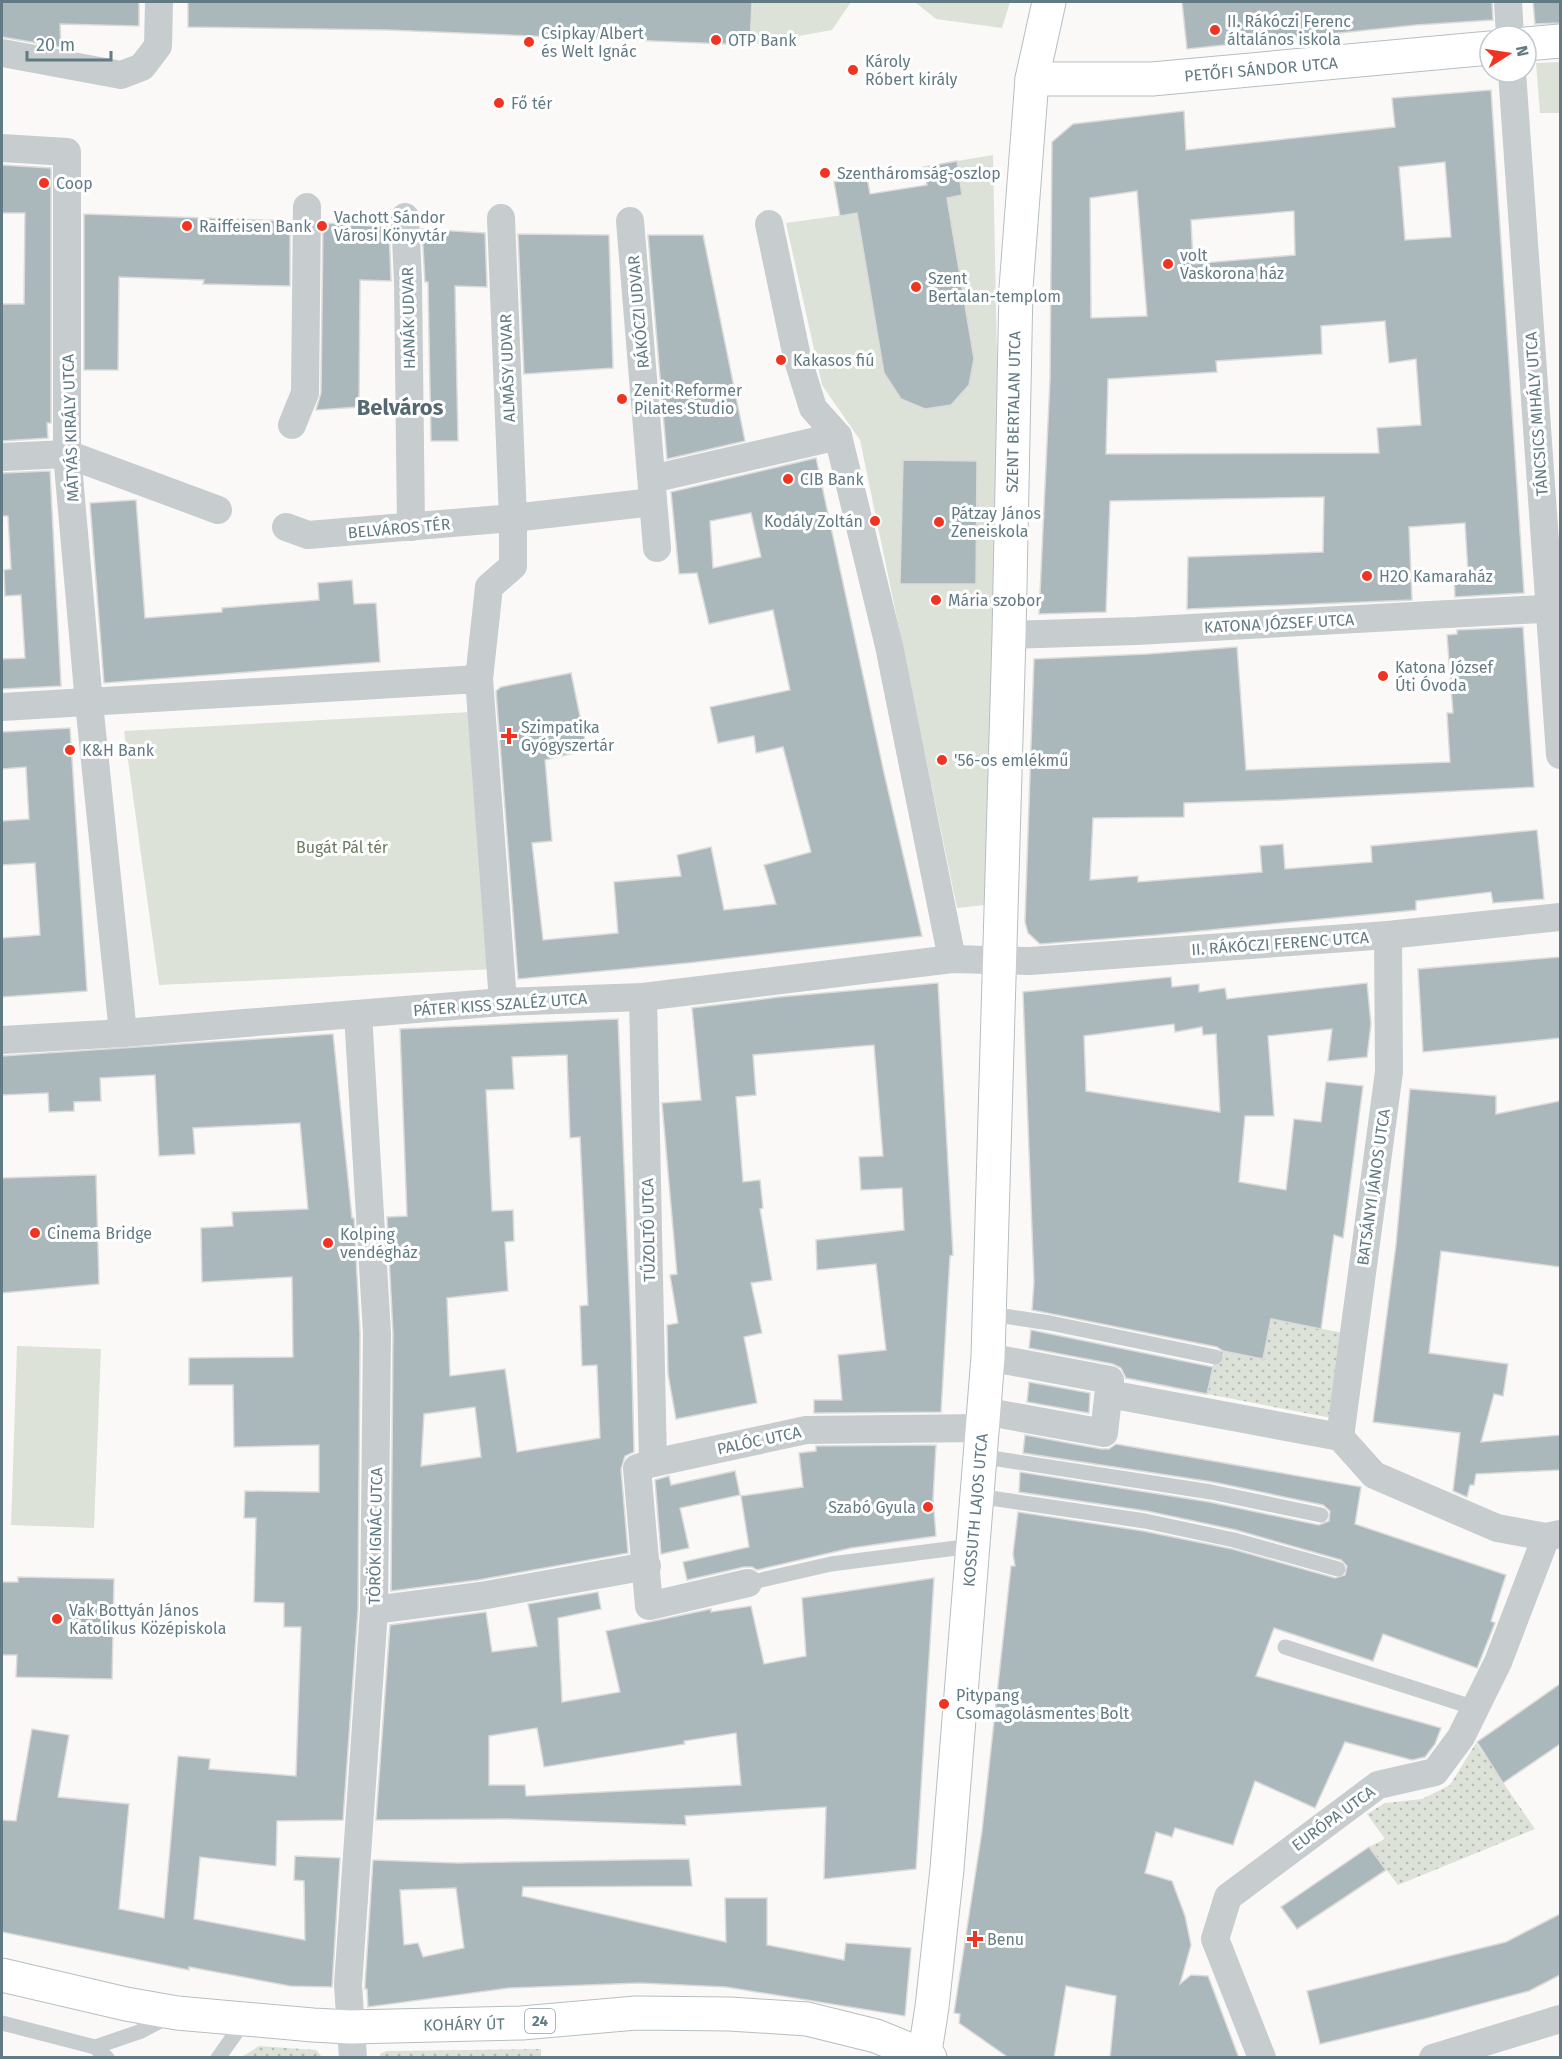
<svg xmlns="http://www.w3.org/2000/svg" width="1562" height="2059" viewBox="0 0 1562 2059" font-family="'Fira Sans',sans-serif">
<defs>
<pattern id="grass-dots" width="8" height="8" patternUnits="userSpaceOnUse" patternTransform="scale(1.5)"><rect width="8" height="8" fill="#dce2d8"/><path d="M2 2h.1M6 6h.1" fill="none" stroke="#b6bcb5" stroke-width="1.8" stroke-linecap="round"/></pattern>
</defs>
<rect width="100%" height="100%" fill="#faf9f7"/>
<g fill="url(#grass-dots)">
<path d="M1270,1319L1354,1335L1342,1420L1207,1394L1216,1350L1263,1359Z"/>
<path d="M1476,1743L1535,1829L1398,1885L1369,1847L1385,1839L1367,1814L1385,1803L1422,1799L1450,1785Z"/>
<path d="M259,2046L316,2050L322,2057H242Z"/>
<path d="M541,2049V2057H380V2054L386,2051Z"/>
</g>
<g fill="#dce2d8">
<path d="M753,2H851L832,30L750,45Z"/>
<path d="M915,2H1010L1002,28L936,19Z"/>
<path d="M1560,62V113H1540L1536,63Z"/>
<path d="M993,155L999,457L985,905L957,908L860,440L822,385L786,223L857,213L884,374L901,399L925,409L951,405L947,198L962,195L957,161Z"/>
<path d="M470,712L495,969L159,985L124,731Z"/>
<path d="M17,1346L101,1349L94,1528L11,1525Z"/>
</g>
<g fill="#aab7bb" stroke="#dbdbd9" stroke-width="1.5" fill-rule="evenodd">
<path d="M2,2H139V26L60,24L61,47L2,37Z"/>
<path d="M188,2H752L750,45L388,30L188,27Z"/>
<path d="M1182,2H1492L1493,20L1416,25L1187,49Z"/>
<path d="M1533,2H1560V23L1535,24Z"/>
<path d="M1491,90L1524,593L1455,597L1454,573L1468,572L1465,523L1409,527L1412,600L1187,609L1188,557L1323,552L1324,497L1110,501L1106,612L1039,614L1050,380L1052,142L1073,124L1184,111L1186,150L1395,127L1392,98ZM1445,162L1451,237L1405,240L1399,167ZM1137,191L1147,316L1091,318L1090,198ZM1294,211L1295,255L1193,264L1191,220ZM1385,321L1389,363L1416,359L1421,425L1377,428L1379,453L1106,454L1108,379L1217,372L1216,361L1322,354L1321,326Z"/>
<path d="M957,161L962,195L947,198L974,359L969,385L951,405L925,409L901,399L884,373L857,213L840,216L834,182L867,177L870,194L927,185L924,167Z"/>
<path d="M2,165L51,168V423H47L48,438L2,441V304H24L25,213H2Z"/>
<path d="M84,214L290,221V286L203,284L204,280L119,277L118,370H84Z"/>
<path d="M323,223L389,227L391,281L360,280L359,407L316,410L321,393Z"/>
<path d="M422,229L485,233L487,287L455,286L458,441H431L428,282H425Z"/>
<path d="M518,234L609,235L613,368L524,374Z"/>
<path d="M648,235H703L745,441L667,459Z"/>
<path d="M816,458L884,773L922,936L688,963L518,979L496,691L501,687L571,673L587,750L545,760L552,841L532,843L543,940L618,933L614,882L681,876L677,855L711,847L724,910L776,904L764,865L811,852L783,747L756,753L754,736L718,743L710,707L790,690L773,610L709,624L697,573L679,574L671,492ZM751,513L761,557L713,568L710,521Z"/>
<path d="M903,460L977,461L976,584H900Z"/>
<path d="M50,471L61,686L2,689V659L25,658L21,595L5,596L4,570L11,569L8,516H2V473Z"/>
<path d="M136,500L145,618L222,612V608L319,600L318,583L352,580L354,604L376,603L380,662L104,683L90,503Z"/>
<path d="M1523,627L1534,787L1283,800L1184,803V817L1093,818L1090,880L1138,876V882L1262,872L1260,846L1283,844L1285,869L1372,862L1371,846L1537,830L1544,899L1493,903L1491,892L1416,901V910L1157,935L1040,944L1028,933L1025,922L1034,659L1148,654L1237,647L1246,770L1450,762L1447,713H1453L1447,635L1457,634V630Z"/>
<path d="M70,728L87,991L2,997V938L40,935L35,863L2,865V821L29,819L26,767L2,769V732Z"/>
<path d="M1560,957V1038L1423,1052L1418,969Z"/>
<path d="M1171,977L1172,987L1199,984V992L1225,988L1227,999L1367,983L1371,1024L1367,1057L1328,1061L1332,1029L1268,1036L1274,1116H1245L1239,1182L1286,1190L1294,1119L1321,1122L1326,1082L1363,1086L1343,1238L1334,1235L1321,1329L1271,1319L1263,1359L1223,1351L1217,1347L1032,1310L1034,1282L1023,992ZM1174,1024L1175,1032L1202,1027L1203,1035L1216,1034L1220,1112L1086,1091L1084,1036Z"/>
<path d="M938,983L953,1255L950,1256L941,1412L814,1413V1400H842L838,1355L886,1350L876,1264L817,1270L816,1240L904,1230L902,1188L861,1190L859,1157L883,1156L874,1045L753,1055L756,1095L736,1097L743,1182L760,1180L763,1208L760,1209L772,1280L751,1283L762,1333L744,1337L757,1403L676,1419L668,1374L667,1325L678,1323L670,1275L677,1274L662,1103L701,1100L692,1008L779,997Z"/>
<path d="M618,1019L631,1333L634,1452L625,1456L621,1469L628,1553L478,1580L391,1591L393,1333L387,1217L407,1216L400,1029ZM567,1055L570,1138L580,1137L588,1305L580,1306L582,1366L597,1365L600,1438L517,1452L505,1369L450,1376L447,1298L508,1291L505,1242L514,1241L513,1210L492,1211L486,1090L514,1089L512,1057ZM475,1407L481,1457L421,1466L424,1414Z"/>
<path d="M333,1034L352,1218H354L360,1333L358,1609L343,1820L277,1821L276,1866L200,1857L194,1919L305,1940L304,1881L294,1880L295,1856L340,1858L332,1987L290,1986L189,1967V1970L2,1932V1820L16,1821L32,1729L69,1735L58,1797L129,1804L119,1909L164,1918L178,1756L210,1759L209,1769L296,1776L301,1627H284V1603L254,1602L256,1518H244L245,1491L319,1492V1445L234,1447L233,1385H189V1358L293,1357L292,1277L202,1282L201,1228L233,1226L232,1212L308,1209L300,1123L193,1128L195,1154L159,1156L155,1075L100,1078L101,1101L74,1102V1111L49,1112L48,1093L2,1095V1056Z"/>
<path d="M1410,1089L1496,1096V1114L1560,1101V1267L1441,1251L1429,1353L1508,1364L1503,1396L1494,1394L1481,1442L1560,1435V1470L1476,1474L1474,1485H1470L1467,1497L1453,1491L1460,1433L1373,1422L1396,1245Z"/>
<path d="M96,1175L99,1284L2,1293V1178Z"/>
<path d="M1031,1330L1213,1367L1207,1394L1126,1378L1121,1368L1113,1364L1029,1348Z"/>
<path d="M1029,1382L1090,1393L1089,1413L1027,1402Z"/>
<path d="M1025,1435L1101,1449H1109L1116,1444L1361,1487L1355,1524L1506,1575L1491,1621L1495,1623L1477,1668L1383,1634L1373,1661L1274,1628L1256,1676L1441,1728L1435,1744L1425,1757L1412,1760L1345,1742L1315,1808L1255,1781L1233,1845L1175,1828L1172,1837L1156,1832L1145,1873L1172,1881L1185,1916L1191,1945L1180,1984L1191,1975L1208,1976L1239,2058H1110L1116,1996L1066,1986L1054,2058H1009L959,2023L960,2014L954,2013L982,1831L1008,1594L1011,1566H1015L1013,1554L1018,1512L1143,1531L1232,1549L1335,1578L1345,1575L1347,1566L1341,1560L1236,1530L1147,1511L1019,1492L1020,1472L1209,1502L1319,1525L1329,1521L1330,1511L1323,1505L1213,1482L1023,1453Z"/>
<path d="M936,1445L933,1499L936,1536L851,1548L757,1570L752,1567H744L687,1580L683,1562L749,1547L741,1496L803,1487L799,1453L816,1451V1446Z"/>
<path d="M735,1471L740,1495L680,1508L689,1548L661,1554L655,1480L669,1476L671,1485Z"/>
<path d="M18,1577L114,1579L112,1679L16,1677L17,1655H2V1582H18Z"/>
<path d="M934,1578L916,1869L824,1879L826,1807L685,1816L686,1825L507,1819L376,1820L390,1625L486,1612L492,1652L537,1646L528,1604L598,1592L601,1609L558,1618L562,1702L620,1692L606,1631L711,1609V1612L751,1606L764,1664L806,1656L802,1598ZM537,1728L544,1767L685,1744L684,1741L736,1733L741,1785L526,1796L525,1785H489V1736Z"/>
<path d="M1560,1684V1744L1503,1783L1477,1742Z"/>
<path d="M1369,1847L1386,1870L1297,1929L1281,1907Z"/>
<path d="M689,1859L692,1886L523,1887L522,1896L726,1942L725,1898H767V1945L844,1960L846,1943L911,1948L905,2016L726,1987L640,1983L509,1988L368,2007L367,1989H365V1985L373,1860L457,1863ZM456,1888L464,1948L423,1957L418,1943L404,1945L400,1890Z"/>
<path d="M1560,1914V1975L1529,1991L1424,2019L1320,2044L1307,1991L1506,1942Z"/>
</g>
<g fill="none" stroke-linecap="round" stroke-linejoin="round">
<g stroke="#b6bec2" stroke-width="35">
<g id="secondary">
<path d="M1526,44L1560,41"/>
<path d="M1032,79H1152L1490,48"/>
<path d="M924,2058L932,2007L947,1869L988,1357L1009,635L1016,288L1032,79L1049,2"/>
</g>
</g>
<g stroke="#b7bec1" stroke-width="35">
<path id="primary" d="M2,1975L126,2004L177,2013L313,2025L350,2027L522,2023L636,2013L730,2014L807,2019L876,2036L930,2058"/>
</g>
<g stroke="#c7cccf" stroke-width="15">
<path d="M990,1314L1050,1323L1215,1357"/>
<path d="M979,1456L1211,1492L1321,1515"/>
<path d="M977,1496L1145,1521L1234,1540L1338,1569"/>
<path d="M748,1583L831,1564L972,1546"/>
<path d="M1285,1647L1475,1708"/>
<path d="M2,2023L95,2047L107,2058"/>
<path d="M95,2047L139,2032L170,2016"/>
<path d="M218,2058L245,2020"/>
</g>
<g stroke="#c7cccf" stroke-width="28">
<path d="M1508,2L1510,36"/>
<path d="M2,53L121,75L142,67L158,46L159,2"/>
<path d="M1512,72L1560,755"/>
<path d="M2,148L67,152V454L89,703L123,1033"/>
<path d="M405,217L408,281L411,527"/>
<path d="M630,221L657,548"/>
<path d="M769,224L797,357L813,408L838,436L889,646L952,959"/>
<path d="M292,425L305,393L307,207"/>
<path d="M2,457L67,454L218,510"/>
<path d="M652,479L838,436"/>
<path d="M286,527L308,535L513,518L653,502"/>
<path d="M1009,635L1136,631L1560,608"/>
<path d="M479,679L489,587L513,566V518L501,218"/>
<path d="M2,707L479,679L503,1002"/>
<path d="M643,997L653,1463"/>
<path d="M2,1040L123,1033L503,1002L643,997L952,959L1030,961L1388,935L1560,917"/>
<path d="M1109,1394L1340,1437L1374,1475L1497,1528L1546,1537L1560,1534"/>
<path d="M983,1411L1104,1433L1110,1380L988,1357"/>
<path d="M1340,1437L1389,1072L1388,935"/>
<path d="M748,1583L649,1606L637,1468L653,1463L806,1430L981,1428"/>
<path d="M374,1610L481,1596L647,1566"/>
<path d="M353,2058L348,1985L374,1610L377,1333L358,1014"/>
<path d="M1262,2058L1215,1939L1228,1897L1378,1785L1435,1772L1461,1737L1498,1662L1546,1537"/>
<path d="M1433,2058L1560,2019"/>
</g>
<use href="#secondary" stroke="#fff" stroke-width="33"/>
<use href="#primary" stroke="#fff" stroke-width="33"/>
</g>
<g fill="#f03421" stroke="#fff" stroke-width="2">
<circle cx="1215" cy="30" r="6"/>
<circle cx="716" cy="40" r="6"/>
<circle cx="529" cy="42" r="6"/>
<circle cx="853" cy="70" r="6"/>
<circle cx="499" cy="103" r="6"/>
<circle cx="825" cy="173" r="6"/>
<circle cx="44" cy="183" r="6"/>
<circle cx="187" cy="226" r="6"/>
<circle cx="322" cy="226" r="6"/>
<circle cx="1168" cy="264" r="6"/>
<circle cx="916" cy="287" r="6"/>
<circle cx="781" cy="360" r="6"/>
<circle cx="622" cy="399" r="6"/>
<circle cx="788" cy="479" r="6"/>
<circle cx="875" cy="521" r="6"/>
<circle cx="939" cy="522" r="6"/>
<circle cx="1367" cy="576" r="6"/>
<circle cx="936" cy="600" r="6"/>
<circle cx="1383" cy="676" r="6"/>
<path d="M506 727h6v6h6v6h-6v6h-6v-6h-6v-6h6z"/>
<circle cx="70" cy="750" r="6"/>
<circle cx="942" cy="760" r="6"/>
<circle cx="35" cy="1233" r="6"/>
<circle cx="328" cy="1243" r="6"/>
<circle cx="928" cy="1507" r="6"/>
<circle cx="57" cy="1619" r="6"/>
<circle cx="944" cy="1704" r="6"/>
<path d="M972 1930h6v6h6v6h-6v6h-6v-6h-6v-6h6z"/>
</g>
<g text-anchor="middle" stroke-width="6" stroke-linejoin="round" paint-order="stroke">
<rect fill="#fff" stroke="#91a2a9" stroke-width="1.5" x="525" y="2009" width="30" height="24" rx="4.5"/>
<g font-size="15" font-weight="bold" fill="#627a84">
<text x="540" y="2026">24</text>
</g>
<g font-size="16" fill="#627a84" stroke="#fff" text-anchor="start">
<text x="1227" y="27">II. Rákóczi Ferenc<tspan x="1227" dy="18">általános iskola</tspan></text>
<text x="541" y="39">Csipkay Albert<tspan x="541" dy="18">és Welt Ignác</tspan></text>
<text x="728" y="46">OTP Bank</text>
<text x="865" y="67">Károly<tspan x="865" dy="18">Róbert király</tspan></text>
<text x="511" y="109">Fő tér</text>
<text x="837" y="179">Szentháromság-oszlop</text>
<text x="56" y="189">Coop</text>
<text x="334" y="223">Vachott Sándor<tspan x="334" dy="18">Városi Könyvtár</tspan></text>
<text x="199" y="232">Raiffeisen Bank</text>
<text x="1180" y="261">volt<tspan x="1180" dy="18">Vaskorona ház</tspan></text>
<text x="928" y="284">Szent<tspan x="928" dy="18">Bertalan-templom</tspan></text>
<text x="793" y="366">Kakasos fiú</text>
<text x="634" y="396">Zenit Reformer<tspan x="634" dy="18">Pilates Studio</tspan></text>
<text x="800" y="485">CIB Bank</text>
<text x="951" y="519">Pátzay János<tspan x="951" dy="18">Zeneiskola</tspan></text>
<text x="863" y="527" text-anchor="end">Kodály Zoltán</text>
<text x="1379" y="582">H2O Kamaraház</text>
<text x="948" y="606">Mária szobor</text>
<text x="1395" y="673">Katona József<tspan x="1395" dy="18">Úti Óvoda</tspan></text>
<text x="521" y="733">Szimpatika<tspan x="521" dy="18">Gyógyszertár</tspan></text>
<text x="82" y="756">K&amp;H Bank</text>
<text x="954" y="766">'56-os emlékmű</text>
<text x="47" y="1239">Cinema Bridge</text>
<text x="340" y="1240">Kolping<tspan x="340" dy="18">vendégház</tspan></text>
<text x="916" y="1513" text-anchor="end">Szabó Gyula</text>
<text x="69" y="1616">Vak Bottyán János<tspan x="69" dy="18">Katolikus Középiskola</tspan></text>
<text x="956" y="1701">Pitypang<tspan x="956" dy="18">Csomagolásmentes Bolt</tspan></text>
<text x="987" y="1945">Benu</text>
</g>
<g font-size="16" fill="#627a84" stroke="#fff">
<text transform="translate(1261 69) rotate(-5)" y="6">PETŐFI SÁNDOR UTCA</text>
<text transform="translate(638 312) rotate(-95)" y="6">RÁKÓCZI UDVAR</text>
<text transform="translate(408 318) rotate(-91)" y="6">HANÁK UDVAR</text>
<text transform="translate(507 368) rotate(-92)" y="6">ALMÁSY UDVAR</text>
<text transform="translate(1013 412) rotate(-89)" y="6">SZENT BERTALAN UTCA</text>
<text transform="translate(1536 414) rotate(-94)" y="6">TÁNCSICS MIHÁLY UTCA</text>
<text transform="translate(70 428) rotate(-92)" y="6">MÁTYÁS KIRÁLY UTCA</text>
<text transform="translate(399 528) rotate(-5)" y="6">BELVÁROS TÉR</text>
<text transform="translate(1279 623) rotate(-3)" y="6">KATONA JÓZSEF UTCA</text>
<text transform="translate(1280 943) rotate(-4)" y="6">II. RÁKÓCZI FERENC UTCA</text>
<text transform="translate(500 1004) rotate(-4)" y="6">PÁTER KISS SZALÉZ UTCA</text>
<text transform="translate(1373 1187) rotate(-82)" y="6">BATSÁNYI JÁNOS UTCA</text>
<text transform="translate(648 1230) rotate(-91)" y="6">TŰZOLTÓ UTCA</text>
<text transform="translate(759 1440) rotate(-12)" y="6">PALÓC UTCA</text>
<text transform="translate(975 1510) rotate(-85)" y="6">KOSSUTH LAJOS UTCA</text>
<text transform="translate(375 1536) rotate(-89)" y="6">TÖRÖK IGNÁC UTCA</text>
<text transform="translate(1333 1818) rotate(-36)" y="6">EURÓPA UTCA</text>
<text transform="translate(464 2024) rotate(-1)" y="6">KOHÁRY ÚT</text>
</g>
<g font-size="16" fill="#6a7b62" stroke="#fff">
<text x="342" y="853">Bugát Pál tér</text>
</g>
<g font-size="22" font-weight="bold" fill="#55676f" stroke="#fff">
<text x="400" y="415">Belváros</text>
</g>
</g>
<rect width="1562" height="2059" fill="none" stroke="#627a84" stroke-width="6"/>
<g transform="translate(1508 54) rotate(78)"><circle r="28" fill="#ffffff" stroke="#c0cace" stroke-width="1.5"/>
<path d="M0-4.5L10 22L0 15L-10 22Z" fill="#f03421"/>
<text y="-9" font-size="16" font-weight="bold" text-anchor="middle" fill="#627a84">N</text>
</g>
<path d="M27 51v9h84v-9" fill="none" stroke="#627a84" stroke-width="3"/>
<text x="36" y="51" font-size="18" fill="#627a84" stroke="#ffffff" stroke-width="4.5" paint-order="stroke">20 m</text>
</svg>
